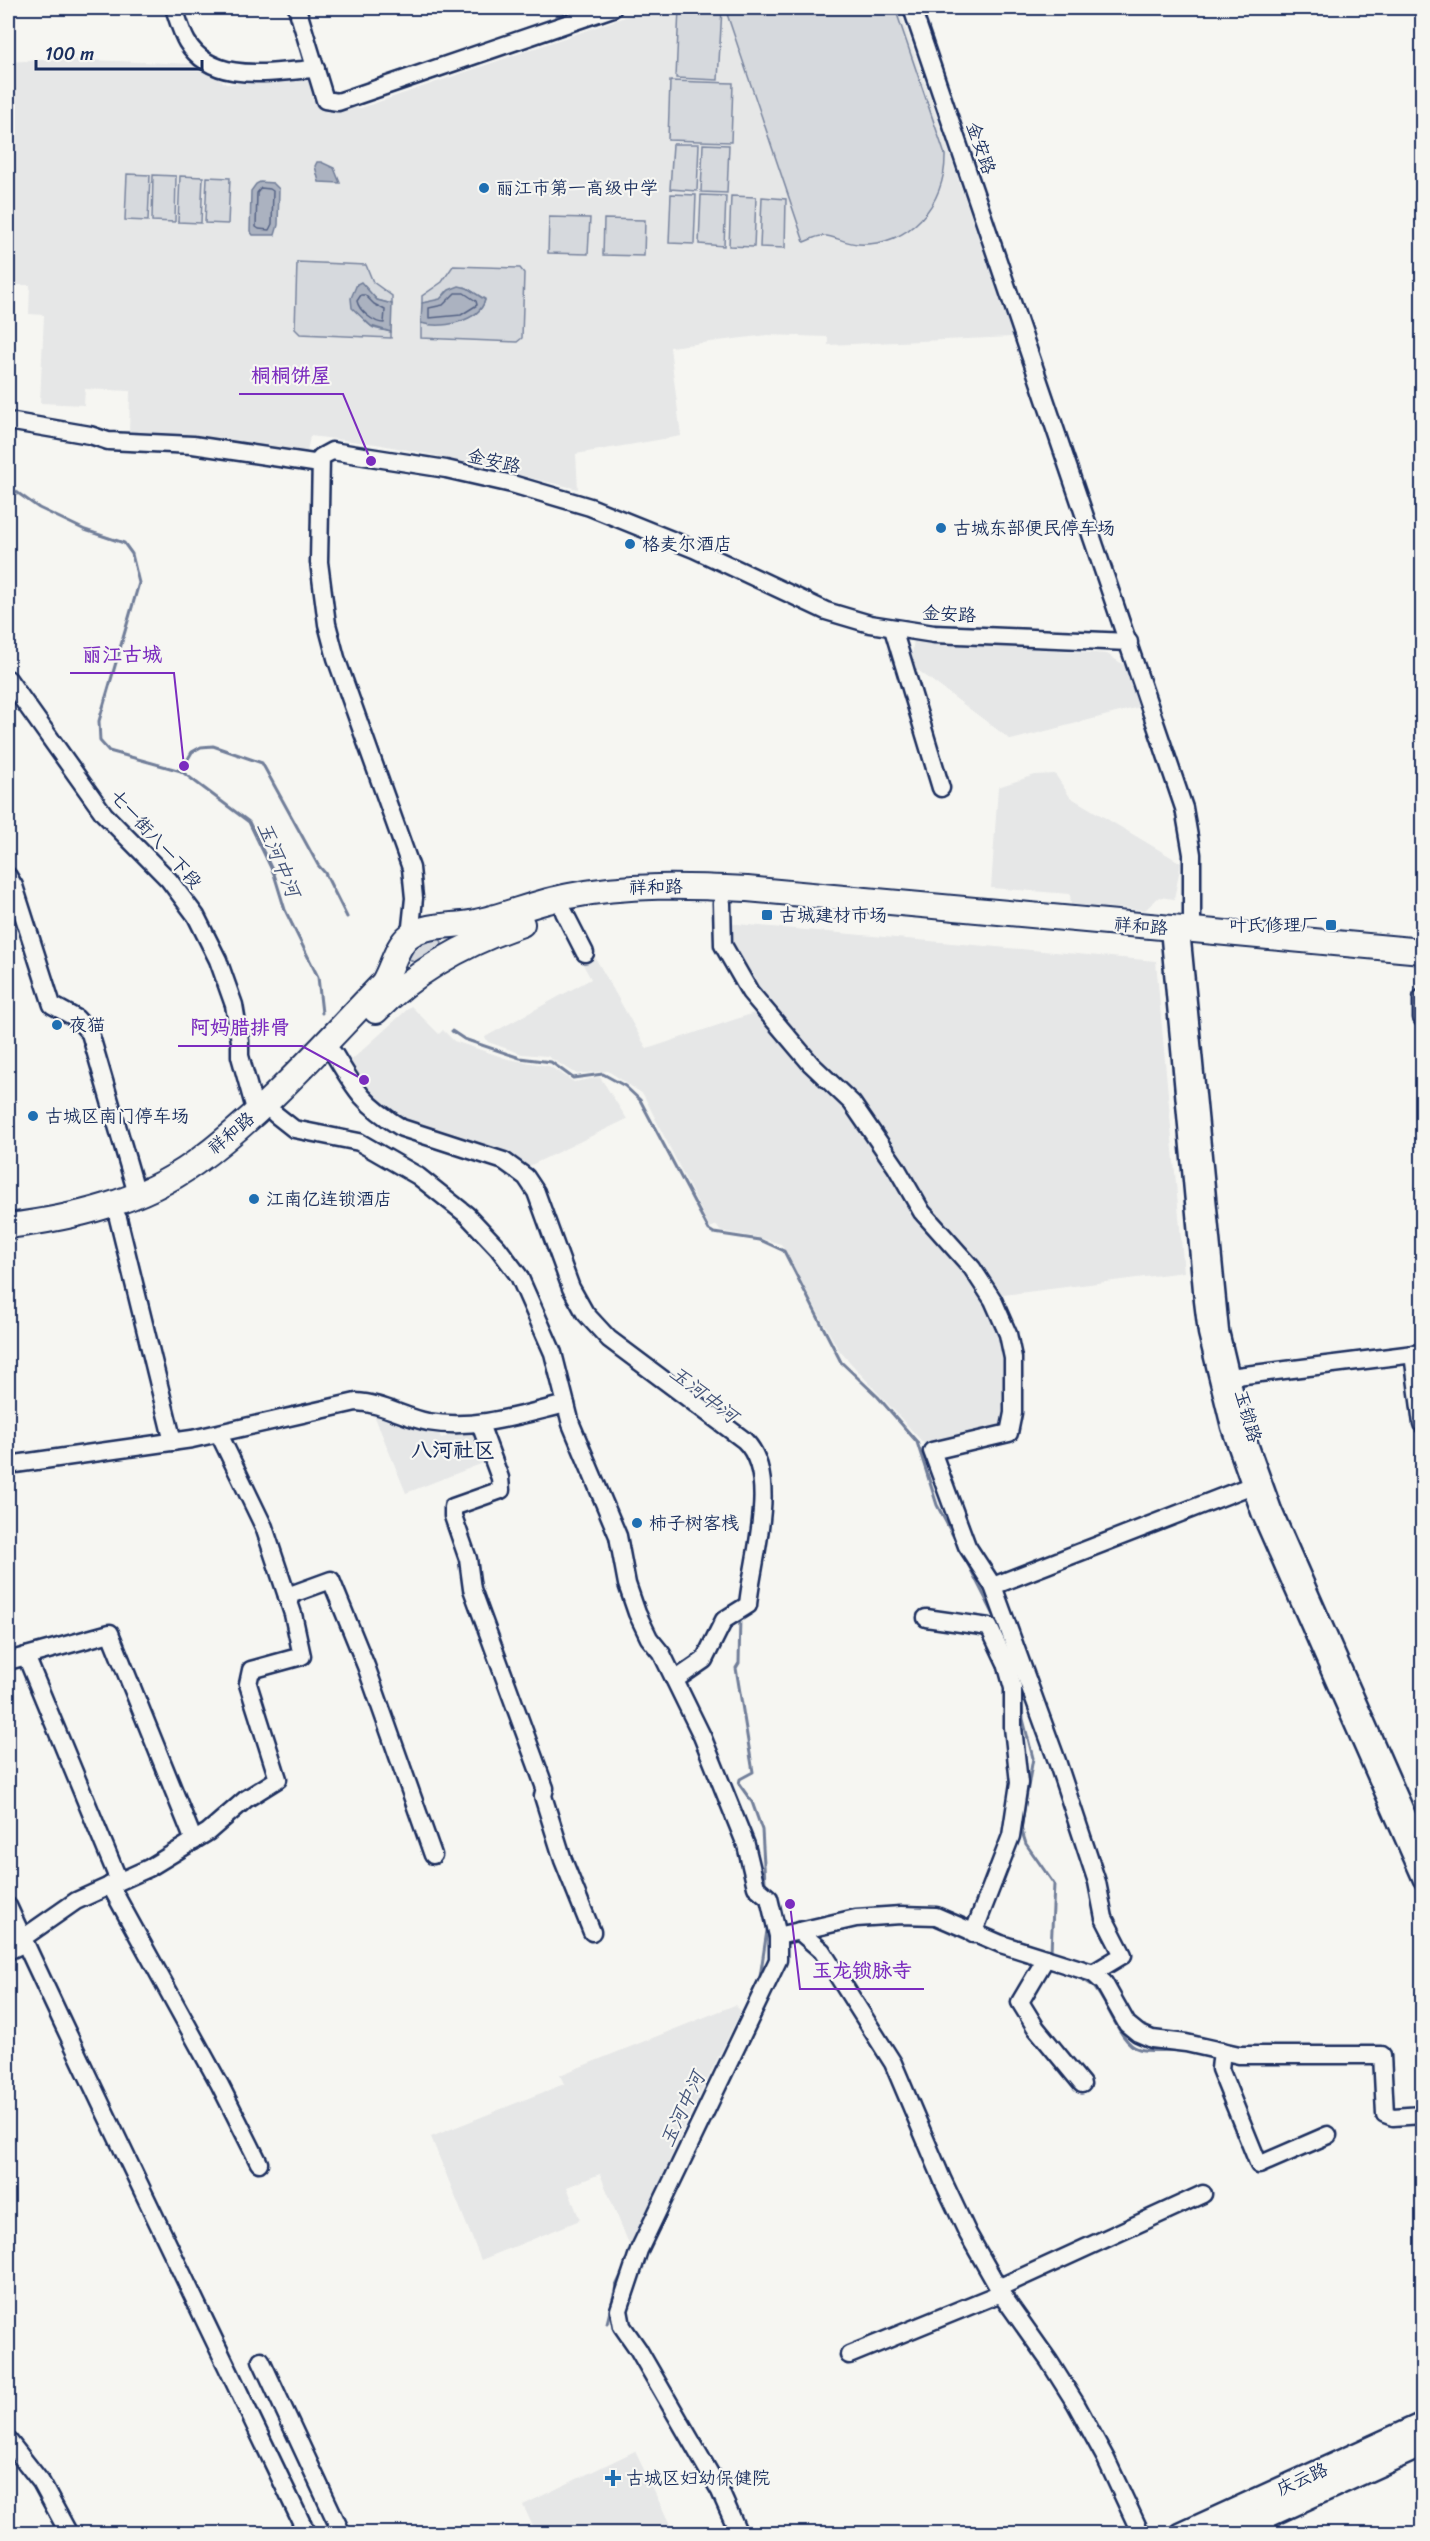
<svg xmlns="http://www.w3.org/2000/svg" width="1430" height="2541" viewBox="0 0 1430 2541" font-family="Sriracha,'LXGW WenKai TC',sans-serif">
<rect width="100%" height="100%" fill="#f6f6f2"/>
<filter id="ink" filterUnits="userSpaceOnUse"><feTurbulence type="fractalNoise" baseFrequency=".0167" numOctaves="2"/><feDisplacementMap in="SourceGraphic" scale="12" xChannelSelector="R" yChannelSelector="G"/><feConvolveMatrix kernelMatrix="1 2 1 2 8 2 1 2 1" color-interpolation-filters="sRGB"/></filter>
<g filter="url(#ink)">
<g fill="#e6e7e7">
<path d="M651,8H899L1013,337L828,345V337L767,335L670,347L681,436L576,454L578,489L428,454L376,444L310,436L307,452L189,437L129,435L130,391L85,389L84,405L40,403L44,315L29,314L30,285H8V62L59,59L197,64L226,84L312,80L324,108H361Z"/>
<path d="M914,638L1107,654L1124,665L1139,707L1011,740L911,665Z"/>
<path d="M1055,774L1070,797L1181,863L1174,899L1159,897L1145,910L1071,905L1070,894L991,888L998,787L1035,775Z"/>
<path d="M726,923L1156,961L1184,1272L996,1296L979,1262L924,1210L880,1133L757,994L726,948Z"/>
<path d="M592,952L647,1049L760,1011L794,1050L892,1164L973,1278L997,1319L1008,1358L1004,1428L927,1447L838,1349L781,1244L756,1237L720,1231L717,1225L710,1228L643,1094L608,1071L577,1074L547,1056L522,1054L488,1042L485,1037L591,979L580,959Z"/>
<path d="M411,1006L439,1034L443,1030L454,1041L508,1059L549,1066L574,1082L600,1077L627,1119L527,1167L384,1113L346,1065Z"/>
<path d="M387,1409L436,1425L441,1438L479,1428L491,1460L406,1493L374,1415Z"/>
<path d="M735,2005L741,2011L683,2129L633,2245L629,2244L600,2174L567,2187L580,2220L481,2260L431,2137L564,2084L560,2075Z"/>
<path d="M635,2451L674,2533H580L575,2524L555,2533H536L523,2505Z"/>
</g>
<g fill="#d6d9dd" stroke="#78849e" stroke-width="1.5">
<path d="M679,8H722L718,80L676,78Z"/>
<path d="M725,8H895L945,155C946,204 909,247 858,244C847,244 830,234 822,236C816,236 810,240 804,242Z"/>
<path d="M670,81L733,83L731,142L668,140Z"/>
<path d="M673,144H699L697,191L670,189Z"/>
<path d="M703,144L729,145L727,193L701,192Z"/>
<path d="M127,174L150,175L148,221L125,220Z"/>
<path d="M153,175L176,176L175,222L152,221Z"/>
<path d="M180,176L203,177L201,223L178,222Z"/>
<path d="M207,177L230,178L228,224L205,223Z"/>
<path d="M671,194L696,195L694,244L669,243Z"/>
<path d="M701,195L726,196L724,246L699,244Z"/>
<path d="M731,196L756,197L754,247L729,246Z"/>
<path d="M762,197L786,199L785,248L760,247Z"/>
<path d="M549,217L590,218L588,254L548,253Z"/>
<path d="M604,219L645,220L644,256L603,255Z"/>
<path d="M297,262L366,265L373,282L392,296V304L377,300L361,283L357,284C353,298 360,319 372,327C378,330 385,330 391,332V338L300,334L295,329Z"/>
<path d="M453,266L520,268L524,273L522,338L517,342L421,338V323C441,326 480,323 485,299L465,287L446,292L440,300L422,303V296L442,282Z"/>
<path d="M438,936L442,942L440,952L415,963L405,956V947Z"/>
</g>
<g fill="#abb2c0" stroke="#717e99" stroke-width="1.5">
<path d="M317,162H321L334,168L340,183L319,182L315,166Z"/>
<path d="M260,182L273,183L279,189L278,225L275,235H253L250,231L251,191L256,184Z"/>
<path d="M361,282L377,300L392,304L391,332L371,326L352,308L351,298L357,284Z"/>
<path d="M459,286L467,288L485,300C479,322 441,329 421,323L422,303L440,299L449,290Z"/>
</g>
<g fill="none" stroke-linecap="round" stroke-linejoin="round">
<g stroke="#556385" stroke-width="1.5">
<path d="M261,188L270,189L273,191L272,224L269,230L259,229L256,227L257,193Z"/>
<path d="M455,293H464L476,301L477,305L461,315L429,318V308L443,305Z"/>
<path d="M361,295H365L374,304L385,310L384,323C374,323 359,311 357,301Z"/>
</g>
<g stroke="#717e99" stroke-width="3">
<path d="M8,486L39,508L85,530L124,543L132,554L139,583L99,721L100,741L109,751L181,771L249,822L274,874L285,910L318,977L322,1013"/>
<path d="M181,771L192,752L201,747L213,746L262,763L318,865L325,873L347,917"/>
<path d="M452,1031L464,1039L520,1058L551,1062L573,1078L603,1074L625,1086L640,1100L709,1230L714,1233L760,1240L784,1251L841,1362L878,1397L917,1442L937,1505L957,1543"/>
<path d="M966,1560L998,1623"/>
<path d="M740,1617L739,1663L736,1668L753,1772L740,1779L739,1784L752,1802L762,1830L765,1882"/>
<path d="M1021,1686L1023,1719L1033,1758L1021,1828L1026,1844L1054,1884L1051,1952"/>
<path d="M1066,1973C1075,1976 1084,1979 1092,1985C1107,1999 1120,2045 1139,2049C1151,2052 1166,2050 1178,2050"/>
<path d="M733,2034L760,1977L768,1924"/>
<path d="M607,2323L616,2286L626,2265"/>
</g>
<g stroke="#1b2f5e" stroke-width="21">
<g id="minor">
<path d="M174,8C178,19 181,32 187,42C214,86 274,71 316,69"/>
<path d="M297,8L325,100L338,102L613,8"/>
<path d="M912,8L1184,808L1192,854V930"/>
<path d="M8,421L90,435L108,441L193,445L320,464"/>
<path d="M893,629L941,788"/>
<path d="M8,679L104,814L169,880L196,916L218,960L234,1005L240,1041V1056L256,1113"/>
<path d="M8,876L14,886L52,1005L76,1018L90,1033L137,1194"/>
<path d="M722,903L723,945L750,992L811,1064L852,1103L896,1167L922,1212L972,1268L993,1300L1008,1334L1013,1358V1413L1009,1433L932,1451L967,1546L993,1586L1057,1761L1097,1882L1104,1918L1123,1955L1093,1973"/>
<path d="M564,912L585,953"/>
<path d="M1169,928L1203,1301L1207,1333L1230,1427L1261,1515L1422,1880"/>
<path d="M1181,930L1220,1331L1242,1424L1273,1510L1422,1849"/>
<path d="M410,936L414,898L411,868L336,658L327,624L319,562L321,457L332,451L446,469L512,484L590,507L694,549L826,611L870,624L934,634L1129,642"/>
<path d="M1422,998V1018"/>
<path d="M334,1054C356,1091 364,1105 402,1128L504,1161L526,1177L536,1192L571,1288L585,1313L609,1339L744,1440C781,1475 752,1559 748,1605L724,1620L704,1660L675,1680"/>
<path d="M275,1114L294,1129L359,1142L418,1176L467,1215L498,1248L519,1276L553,1353L571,1424L618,1536L627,1584L637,1613L649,1638L662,1654L702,1736L746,1845L756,1887L769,1898L778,1936V1960L639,2250L619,2310L622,2326L638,2349L720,2491L739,2534"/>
<path d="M118,1218L173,1442"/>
<path d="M1413,1354L1422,1424"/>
<path d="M1229,1377L1422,1353"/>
<path d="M480,1424L500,1478L501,1490L453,1507V1516L468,1559L472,1589L545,1788L543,1796L563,1860L592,1932"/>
<path d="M8,1465L192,1439L356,1402C382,1403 403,1417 428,1422C476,1430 520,1415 566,1404"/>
<path d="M993,1586L1250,1486"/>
<path d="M287,1596L331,1580L366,1666L433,1855"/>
<path d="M926,1618L989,1627L1006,1663L1013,1688V1727L1019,1783L1011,1836L973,1934"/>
<path d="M26,1656L119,1881"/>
<path d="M8,1661L110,1633L194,1841"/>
<path d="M110,1885L220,2085L259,2163"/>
<path d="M8,1906C105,2116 207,2324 307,2534"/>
<path d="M799,1931L822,1951L893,2063L943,2181L968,2234L1003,2296L1049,2361L1076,2404L1106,2459L1141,2534"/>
<path d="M778,1936L856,1918L901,1915L936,1916L1001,1944L1093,1973L1104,1983L1127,2024L1138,2033L1152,2039L1186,2043L1239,2055H1382L1385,2114L1393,2117L1422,2115"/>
<path d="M23,1938L76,1901L149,1868L208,1832L246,1799L278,1779L248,1684L251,1670L302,1656L293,1614L264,1527L219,1434"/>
<path d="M8,1951L25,1943"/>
<path d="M1046,1958L1020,2002L1036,2028L1082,2084"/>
<path d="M1222,2051L1220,2069L1259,2165L1328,2135"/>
<path d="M998,2288L1203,2194"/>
<path d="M849,2355L1001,2293"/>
<path d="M261,2360L342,2534"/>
<path d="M8,2440L41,2482L69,2534"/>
<path d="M1263,2518L1270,2534"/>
</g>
</g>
<g stroke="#1b2f5e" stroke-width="26">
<g id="major">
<path d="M1181,2534L1422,2424"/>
<path d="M1229,2534L1422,2446"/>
</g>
</g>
<g stroke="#1b2f5e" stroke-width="28">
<g id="highway">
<path d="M376,1011C417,970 468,942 522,924"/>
<path d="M8,1226C73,1218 141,1202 195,1163C265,1112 323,1045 383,983C392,969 396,946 409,936C428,923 454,927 476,922C507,915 537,902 569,896C628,884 687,886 747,889L1422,951"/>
</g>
</g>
<use href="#minor" stroke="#f6f6f2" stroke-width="16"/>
<use href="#major" stroke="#f6f6f2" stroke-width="21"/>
<use href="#highway" stroke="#f6f6f2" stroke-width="24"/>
</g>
</g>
<g fill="#1f6fb2" stroke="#f6f6f2" stroke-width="2">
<circle cx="484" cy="188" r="6"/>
<circle cx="941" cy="528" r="6"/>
<circle cx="630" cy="544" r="6"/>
<rect x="761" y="909" width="12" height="12" rx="3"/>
<rect x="1325" y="919" width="12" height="12" rx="3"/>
<circle cx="57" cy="1025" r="6"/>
<circle cx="33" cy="1116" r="6"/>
<circle cx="254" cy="1199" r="6"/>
<circle cx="637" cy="1523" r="6"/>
<path d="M610 2469h6v6h6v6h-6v6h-6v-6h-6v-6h6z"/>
</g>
<g text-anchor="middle" stroke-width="4.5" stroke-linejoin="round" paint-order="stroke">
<g font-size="18" fill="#1b2f5e" stroke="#f6f6f2">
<text transform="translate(981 148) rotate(71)" y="6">金安路</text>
<text transform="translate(494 461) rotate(13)" y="6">金安路</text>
<text transform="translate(949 614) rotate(3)" y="6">金安路</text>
<text transform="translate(156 839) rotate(48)" y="6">七一街八一下段</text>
<text transform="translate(656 887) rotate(-1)" y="6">祥和路</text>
<text transform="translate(1141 926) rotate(5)" y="6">祥和路</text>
<text transform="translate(231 1133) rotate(-40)" y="6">祥和路</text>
<text transform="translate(1248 1416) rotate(74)" y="6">玉锁路</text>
<text transform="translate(1302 2479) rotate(-24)" y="6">庆云路</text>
</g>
<g font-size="18" fill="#1b2f5e" stroke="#f6f6f2" text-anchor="start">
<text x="496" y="194">丽江市第一高级中学</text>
<text x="953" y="534">古城东部便民停车场</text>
<text x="642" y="550">格麦尔酒店</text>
<text x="779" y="921">古城建材市场</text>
<text x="1319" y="931" text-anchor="end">叶氏修理厂</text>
<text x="69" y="1031">夜猫</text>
<text x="45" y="1122">古城区南门停车场</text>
<text x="266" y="1205">江南亿连锁酒店</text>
<text x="649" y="1529">柿子树客栈</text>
<text x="626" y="2484">古城区妇幼保健院</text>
</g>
<g font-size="20" font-style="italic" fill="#46567b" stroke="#f6f6f2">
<text transform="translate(279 859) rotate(67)" y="7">玉河中河</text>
<text transform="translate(704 1394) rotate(38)" y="7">玉河中河</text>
<text transform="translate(682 2109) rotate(-65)" y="7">玉河中河</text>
</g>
<g font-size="21" font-weight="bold" fill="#1b2f5e" stroke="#f6f6f2">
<text x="453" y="1457">八河社区</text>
</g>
</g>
<path fill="none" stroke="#7b2cbf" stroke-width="2" d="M371 461L343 394H239M184 766L174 673H70M364 1080L302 1046H178M790 1904L800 1989H924"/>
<g fill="#7b2cbf" stroke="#f6f6f2" stroke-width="2">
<circle cx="371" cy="461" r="6"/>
<circle cx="184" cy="766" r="6"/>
<circle cx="364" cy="1080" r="6"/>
<circle cx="790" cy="1904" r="6"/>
</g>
<g font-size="20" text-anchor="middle" font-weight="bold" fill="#7b2cbf" stroke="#f6f6f2" stroke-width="4.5" stroke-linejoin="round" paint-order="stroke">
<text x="291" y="382">桐桐饼屋</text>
<text x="122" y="661">丽江古城</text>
<text x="240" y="1034">阿妈腊排骨</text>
<text x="862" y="1977">玉龙锁脉寺</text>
</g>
<rect width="1430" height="2541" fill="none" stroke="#f6f6f2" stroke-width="30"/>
<rect x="15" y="15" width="1400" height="2511" fill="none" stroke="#1b2f5e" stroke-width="2" filter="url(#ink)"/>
<path d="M36 60v9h166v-9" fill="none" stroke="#1b2f5e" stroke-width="3"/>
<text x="45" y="60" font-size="18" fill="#1b2f5e" stroke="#f6f6f2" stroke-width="4.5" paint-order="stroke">100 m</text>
</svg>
